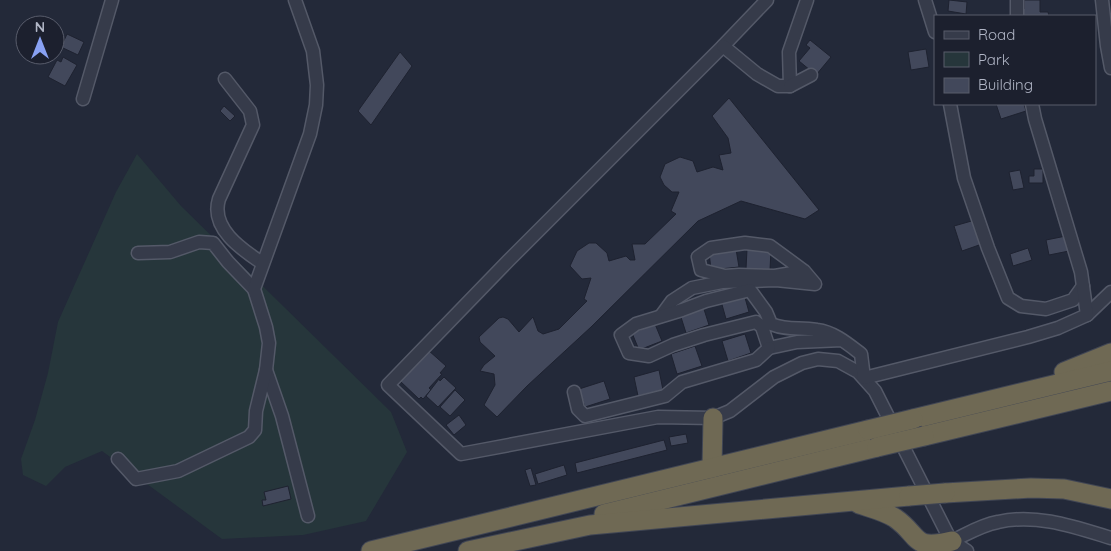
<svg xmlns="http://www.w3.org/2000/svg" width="1111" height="551" viewBox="0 0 1111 551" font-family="Quicksand,sans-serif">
<rect width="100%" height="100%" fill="#232939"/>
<path fill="#26363b" d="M137,154L181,206L391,412L407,452L366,521L303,535L222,539L102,451L65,467L46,486L23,475L21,459L35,420L48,373L58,322L116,192Z"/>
<g fill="#42485b" stroke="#1e2230">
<path d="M949,0L967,2L966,14L948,11Z"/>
<path d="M1024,0H1040V12H1048L1049,16H1022L1021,9H1024Z"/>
<path d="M67,34L84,42L78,55L61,47Z"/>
<path d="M810,40L831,57L816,75L799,61L810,48L806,45Z"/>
<path d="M926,49L929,67L911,70L908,52Z"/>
<path d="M400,52L412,66L371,125L358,111Z"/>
<path d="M63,57L77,65L65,86L48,77L57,60L61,62Z"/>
<path d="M729,98L819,210L805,219L741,201L698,221L591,327L527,386L497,417L484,405L495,385L494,374L480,371L484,365L495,356L480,342L479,337L499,318L503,317L508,319L519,332L533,317L538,331L543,334L559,329L587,301L584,299L591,278L582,279L570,266L577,251L589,243H596L607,253L609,261L626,256L630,260H635L632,244H645L676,214L671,211L679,192H672L664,185L660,177L665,164L680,157L693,161L697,172L713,167L723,170L719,155L731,153L728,138L712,116Z"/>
<path d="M996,104H1024L1026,111L1001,119Z"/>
<path d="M224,106L235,116L230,121L220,111Z"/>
<path d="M1034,169H1043V183H1029V176H1034Z"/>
<path d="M1020,170L1024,188L1013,190L1009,172Z"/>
<path d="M975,220L982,244L962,251L954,226Z"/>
<path d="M1066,236L1069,251L1049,255L1046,240Z"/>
<path d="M1028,248L1032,260L1013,266L1010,254Z"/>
<path d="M736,249L739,267L711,270L709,252Z"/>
<path d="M747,249L771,250L770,270L746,269Z"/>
<path d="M744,294L749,312L726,319L721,301Z"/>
<path d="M703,306L709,325L686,333L680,314Z"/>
<path d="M655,324L662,341L639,350L632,333Z"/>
<path d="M745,334L751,353L728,361L722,341Z"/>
<path d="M695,346L702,366L677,374L671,354Z"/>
<path d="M428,350L446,366L440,373L442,374L429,388L431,390L423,399L421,397L419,399L400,381Z"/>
<path d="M659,370L663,390L638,396L634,377Z"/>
<path d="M444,377L456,388L438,407L426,396L439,379L440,381Z"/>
<path d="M604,381L610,399L585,407L579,389Z"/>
<path d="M455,390L465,400L450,416L440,407Z"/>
<path d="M459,415L466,425L454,435L446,425Z"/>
<path d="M686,434L688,443L671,446L669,437Z"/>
<path d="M664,440L667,450L577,473L575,463Z"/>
<path d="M564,465L567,475L538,484L535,474Z"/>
<path d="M531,468L536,485L530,486L525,470Z"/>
<path d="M288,486L291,499L263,506L262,500H266L264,492Z"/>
</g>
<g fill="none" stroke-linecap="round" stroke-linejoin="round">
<g stroke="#545968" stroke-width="15">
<g id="minor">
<path d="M767,0L723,46L508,261L388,385L461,454L658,417L713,418L730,411L774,377L802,363L818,359L838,361L858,372L875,391L956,551"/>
<path d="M925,0L935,32"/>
<path d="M1102,0L1107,46L1111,68"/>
<path d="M1017,16V0"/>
<path d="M723,46L757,74L778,86H790L789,52L807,0"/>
<path d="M225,79L250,111L253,125L219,199C210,228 241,249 262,263"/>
<path d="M790,86L811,75"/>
<path d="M83,99L112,0"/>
<path d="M950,104L964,178L988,248L1008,298L1021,306L1046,309L1073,300L1083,286"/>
<path d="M138,253L170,252L199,242L213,243L228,262L254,289"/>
<path d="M1087,315L1111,292"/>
<path d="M661,316L672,301L692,288L722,282L776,280L815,284L804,271L770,246L745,243L711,248L698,257L701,270L725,276L739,275L775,276L804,271"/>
<path d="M842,340L797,342L769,348L762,327L756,322L704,335L673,345L649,356L629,353L621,335L636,324L682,310L706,301L750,290L766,312L771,324C789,331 799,327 817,330C834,332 848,344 861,354L864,378L1028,337L1058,328L1087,315L1081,272L1035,119L1032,104"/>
<path d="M266,370L282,416L308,516"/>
<path d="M574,392L578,409L585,416L665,396L682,382L756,360L769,348"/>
<path d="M118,459L136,479L178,471L249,437L255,430L256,411L266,370L269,343L266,327L254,289L310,134L316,105L317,85L313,51L295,0"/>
<path d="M952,541C967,534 981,525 998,522C1036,513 1075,527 1111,538"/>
<path d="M952,541L967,551"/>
</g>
</g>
<g stroke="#414654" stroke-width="21">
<g id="highway">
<path d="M1064,372L1111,353"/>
<path d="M913,419L1111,371"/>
<path d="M924,436L1111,391"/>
<path d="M712,468L713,418"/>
<path d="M945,493L1031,488L1064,489L1111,499"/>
<path d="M859,504C871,508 884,511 895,518C921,536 911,551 952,541"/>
<path d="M604,514L877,447"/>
<path d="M371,551L868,430"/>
<path d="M468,551L590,525L909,496"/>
</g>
</g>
<use href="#minor" stroke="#363b4a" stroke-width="12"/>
<use href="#highway" stroke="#6f6954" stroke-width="19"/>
<g stroke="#414654" stroke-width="21" stroke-linecap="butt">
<g id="highway-bridge">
<path d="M868,430L913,419"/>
<path d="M877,447L924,436"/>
<path d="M909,496L945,493"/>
</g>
</g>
<use href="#highway-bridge" stroke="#6f6954" stroke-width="19"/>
</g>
<rect x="934" y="15" width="162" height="90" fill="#1c202e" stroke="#585c6b"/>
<rect x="944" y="31" width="25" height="8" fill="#363b4a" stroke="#585c6b"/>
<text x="978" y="40" font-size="15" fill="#b1b6c6">Road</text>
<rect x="944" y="52" width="25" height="15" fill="#26363b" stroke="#585c6b"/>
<text x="978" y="65" font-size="15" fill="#b1b6c6">Park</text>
<rect x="944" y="78" width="25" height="15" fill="#42485b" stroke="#585c6b"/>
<text x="978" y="90" font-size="15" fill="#b1b6c6">Building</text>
<g transform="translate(40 40)"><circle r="24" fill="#1c202e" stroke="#585c6b"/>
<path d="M0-4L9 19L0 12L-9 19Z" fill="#89a1f3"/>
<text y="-8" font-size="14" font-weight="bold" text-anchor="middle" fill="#b1b6c6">N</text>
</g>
</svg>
